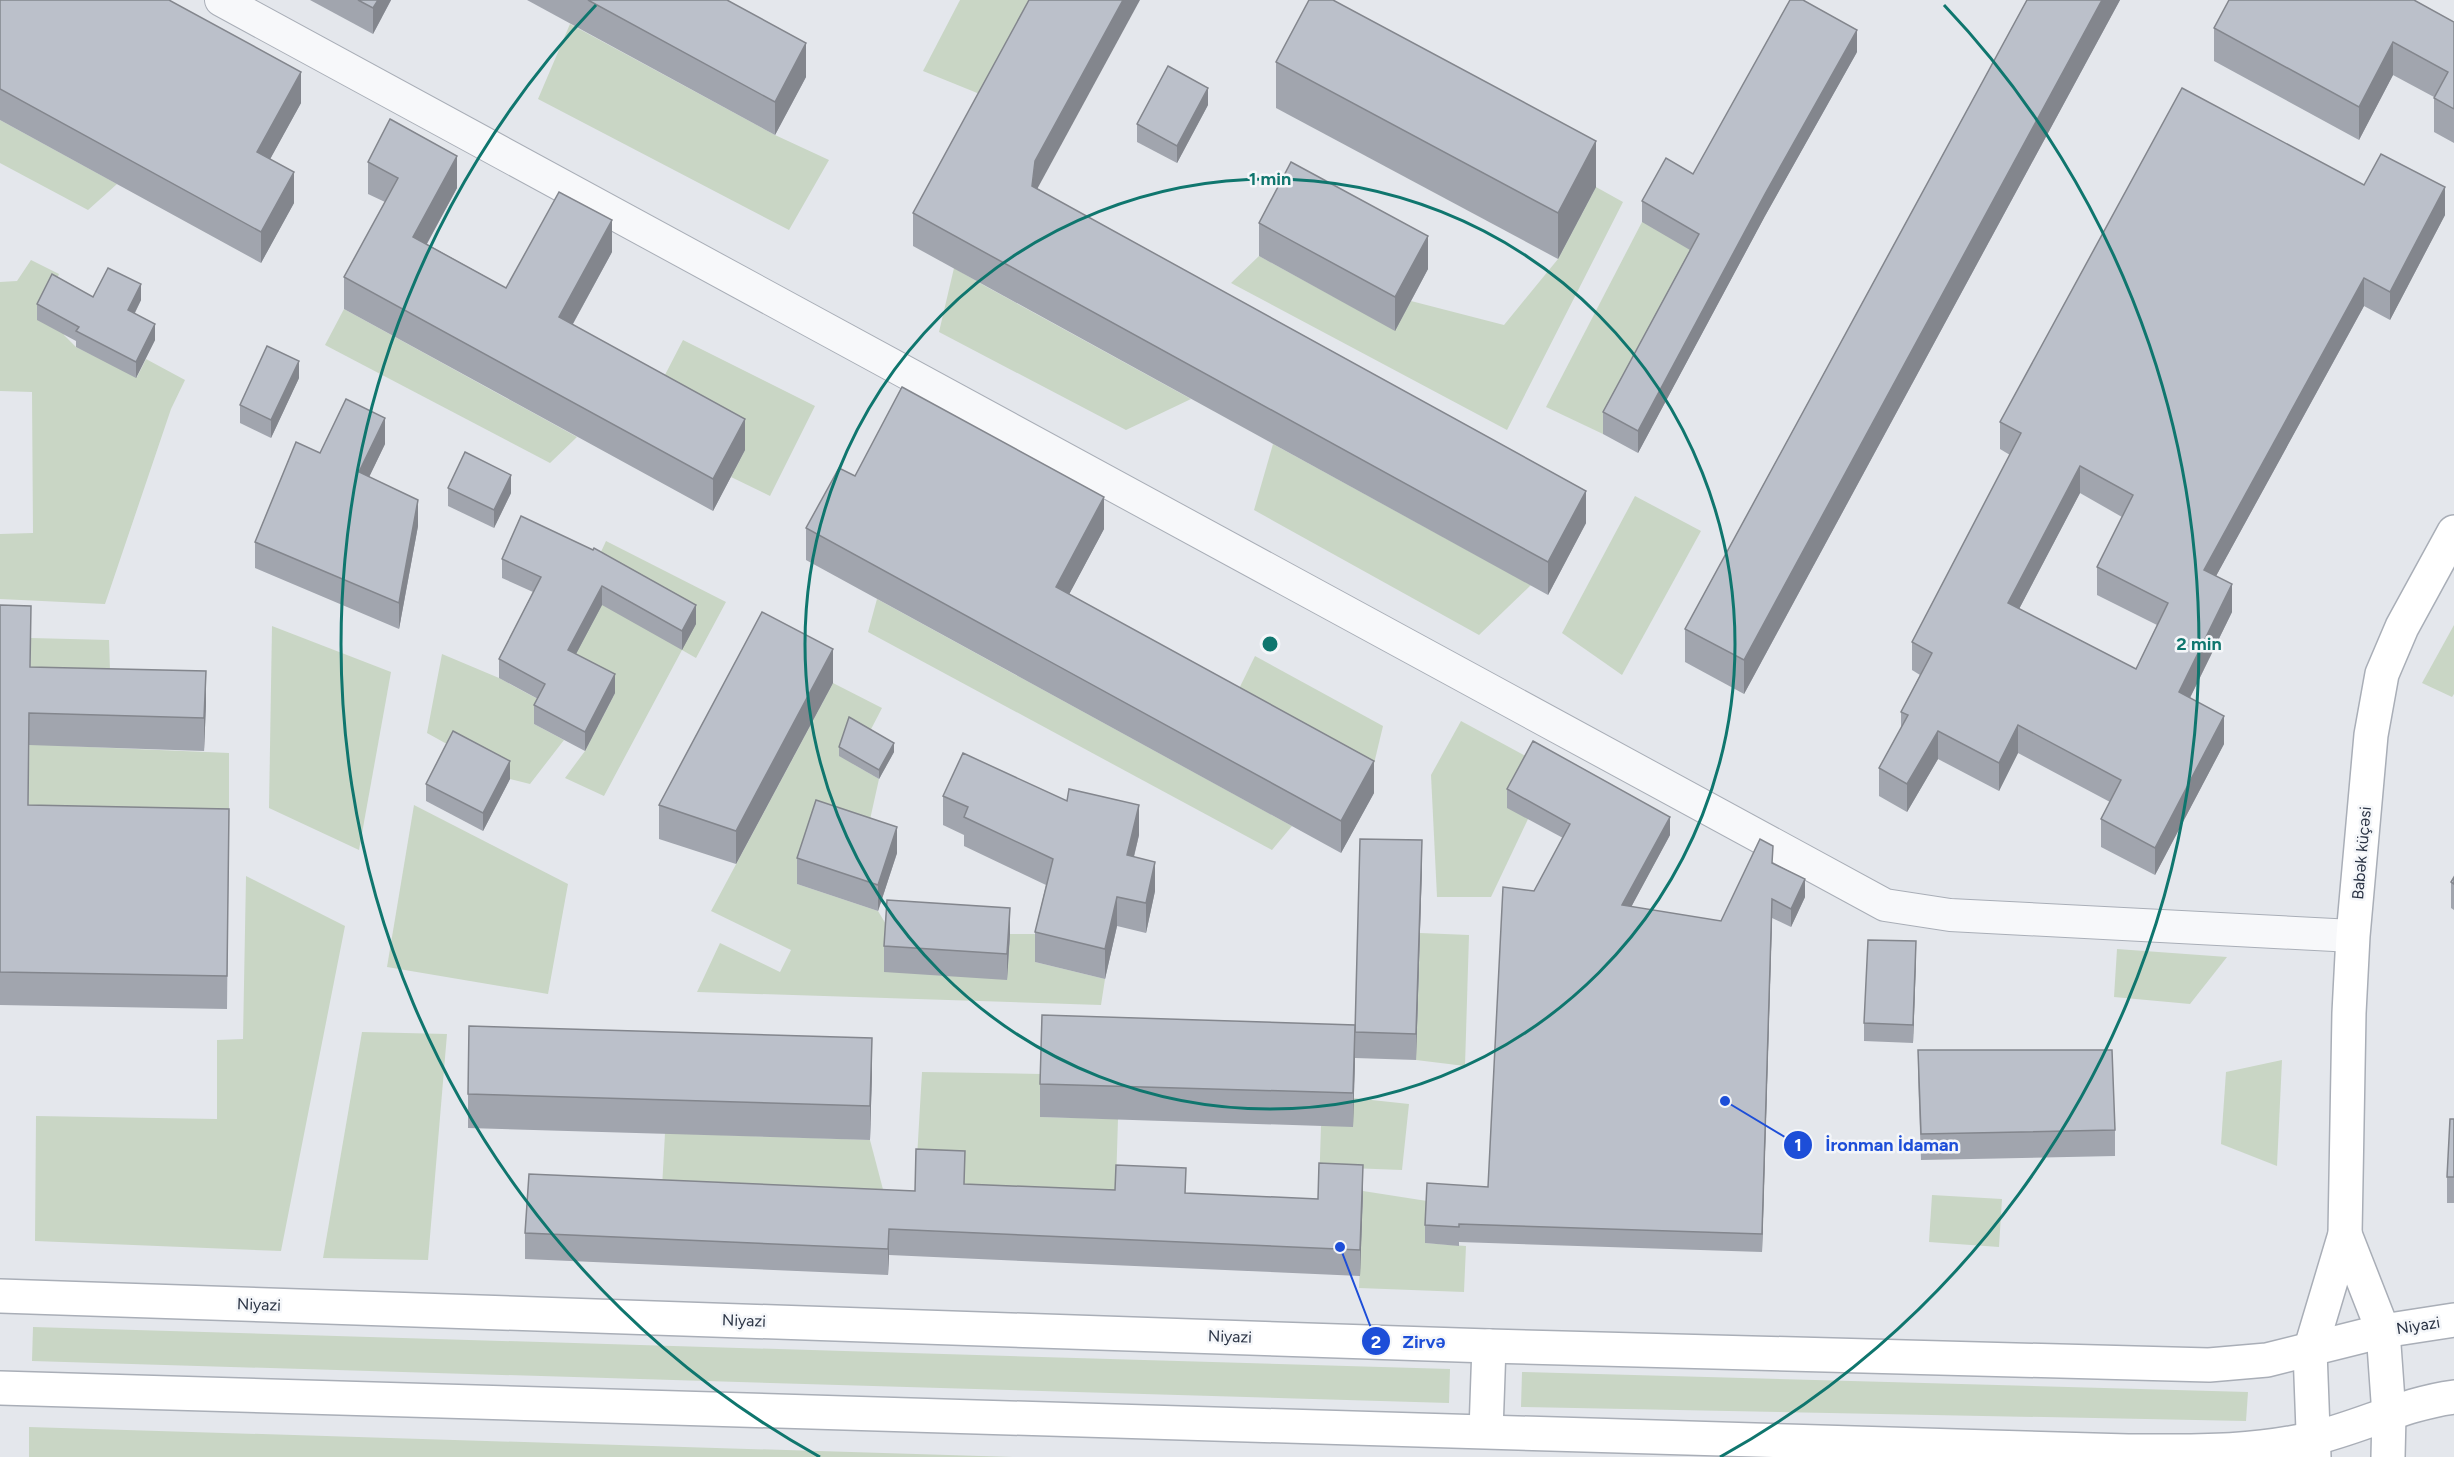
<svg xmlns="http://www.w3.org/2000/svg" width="2454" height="1457" viewBox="0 0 2454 1457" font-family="Figtree,sans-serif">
<rect width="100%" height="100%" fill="#e4e7ec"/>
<g fill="#c9d6c5">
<path d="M960,0H1046L992,99L923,71Z"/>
<path d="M570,24L775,135L829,160L789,230L538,99Z"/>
<path d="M0,120L117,184L88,210L0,163Z"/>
<path d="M1596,187L1623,202L1507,430L1231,283L1259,256L1395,330L1411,301L1504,325L1558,259Z"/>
<path d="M1722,213L1603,434L1546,407L1642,222Z"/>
<path d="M31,260L59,274L52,290L64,335L76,347L137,377L146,359L185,380L171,409L105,604L0,599V534L33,533L32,392L0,391V282L17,281Z"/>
<path d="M954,268L985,286L1191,399L1126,430L939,332Z"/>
<path d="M344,309L577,437L550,463L325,345Z"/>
<path d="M683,340L815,406L770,496L731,477L745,450L652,400Z"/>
<path d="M1273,444L1531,585L1479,635L1254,510Z"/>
<path d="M1635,496L1701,531L1622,675L1562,633Z"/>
<path d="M606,541L726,602L696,658L682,650L604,796L565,778L585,751L615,693L568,669L594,567Z"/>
<path d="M877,599L1292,826L1272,850L868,632Z"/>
<path d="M2454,625V694L2452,697L2422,683Z"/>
<path d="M272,626L391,672L359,850L269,808Z"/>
<path d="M31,638L109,640L111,701L66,746L229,753V841L28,837Z"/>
<path d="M442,654L499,678L545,703L534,724L564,740L530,784L510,779L427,733Z"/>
<path d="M1255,656L1383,726L1372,772L1235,697Z"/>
<path d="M833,683L882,708L853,764L879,779L865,842L797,884L878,911L887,926L1007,980L1010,934H1041L1035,962L1105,979L1101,1005L697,992L720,943L780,972L791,950L711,911Z"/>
<path d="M1461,721L1533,760L1528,819L1491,897H1437L1431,775Z"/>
<path d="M414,805L568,884L548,994L387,967Z"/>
<path d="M246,876L345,926L281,1251L35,1241L36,1116L217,1119V1040L243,1039Z"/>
<path d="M1420,933L1469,935L1465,1066L1416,1060Z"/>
<path d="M2117,949L2227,957L2190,1004L2114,997Z"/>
<path d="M362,1032L447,1034L428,1260L323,1258Z"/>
<path d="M2282,1060L2277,1166L2221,1144L2226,1072Z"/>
<path d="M922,1072L1041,1074L1040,1117L1118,1119L1115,1216L916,1175Z"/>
<path d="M1353,1098L1409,1104L1402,1170L1349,1168L1319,1189L1321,1126Z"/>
<path d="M665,1133L870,1140L890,1216L661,1206Z"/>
<path d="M1363,1191L1427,1201L1425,1243L1466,1246L1464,1292L1359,1288Z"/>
<path d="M1932,1195L2002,1199L1999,1247L1929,1242Z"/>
<path d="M33,1327L1450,1369L1449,1403L32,1361Z"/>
<path d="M1522,1372L2248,1392L2246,1421L1521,1407Z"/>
<path d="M29,1427L1013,1457H29Z"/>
</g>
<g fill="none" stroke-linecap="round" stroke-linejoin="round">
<g stroke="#a9aeb7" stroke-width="34">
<path id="street" d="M221,0L1885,905L1950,915L2353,936"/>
</g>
<g stroke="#a9aeb7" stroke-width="36">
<g id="secondary">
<path d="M2345,1234L2383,1331L2389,1415L2388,1457"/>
<path d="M0,1296L1489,1346L2209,1365L2267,1360L2383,1331L2454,1320"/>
<path d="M0,1388L2128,1451C2190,1451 2252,1453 2314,1438C2361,1427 2406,1403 2454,1397"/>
<path d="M1486,1431L1489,1346"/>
<path d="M2314,1457L2310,1351L2345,1234L2349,1013L2353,936L2371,735L2382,674L2402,627L2454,532"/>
</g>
</g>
<use href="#street" stroke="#f7f8fa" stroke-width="32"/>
<use href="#secondary" stroke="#fff" stroke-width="33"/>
</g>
<g fill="#a1a5ae" fill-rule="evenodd">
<path d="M0,0L301,103L270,159L294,203L261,263L0,120Z"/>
<path d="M310,0H391L373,34Z"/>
<path d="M527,0H727L806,77L775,135Z"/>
<path d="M2027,0H2120L1744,694L1685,662V629Z"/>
<path d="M2454,22V143L2434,132V97L2393,75L2359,140L2214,61V28Z"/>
<path d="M1857,52L1765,216L1638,453L1603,434V412L1690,250L1642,222V201L1693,174Z"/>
<path d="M1276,62L1596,187L1558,259L1276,108Z"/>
<path d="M1208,105L1177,163L1137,142V124Z"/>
<path d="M368,162L457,188L427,244L506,288L612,252L573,324L745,450L713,511L344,309V277L385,202L368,194Z"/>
<path d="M2364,185L2445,215L2390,320L2364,306L2216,576L2232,612L2190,698L2224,744L2155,875L2101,847V819L2110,802L2018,753L1999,791L1938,759L1907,812L1879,796V768L1901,728V712L1920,675L1912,670V642L2010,455L2000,449V422ZM2080,493L2122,517L2097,567V595L2157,625L2136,669L2019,609Z"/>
<path d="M1038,189L1586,523L1548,595L913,246V213Z"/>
<path d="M1259,223L1428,269L1395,331L1259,256Z"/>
<path d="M93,297L141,300L135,313L155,340L136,378L76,347V341L37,320V304Z"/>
<path d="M299,378L271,438L240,423V405Z"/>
<path d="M385,444L369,477L418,526L399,629L255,568V542L320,453Z"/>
<path d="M855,476L1104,529L1069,594L1374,793L1341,853L806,560V528Z"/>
<path d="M448,488L511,493L494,528L448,506Z"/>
<path d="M521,516L696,624L682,650L602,605L576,654L615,693L585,751L534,724V705L538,699L499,678V659L533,592L502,578V559Z"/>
<path d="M0,605L30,667L206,704L204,751L29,745L28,805L229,809L227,1009L0,1005Z"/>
<path d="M833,683L736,864L659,839V805Z"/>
<path d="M839,747L894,752L879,779L839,756Z"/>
<path d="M510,779L483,831L426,801V784Z"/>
<path d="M1507,789L1670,835L1631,907L1721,921L1773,863L1805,897L1791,927L1772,918L1762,1252L1459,1242V1246L1425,1243V1225L1488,1187L1534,891L1563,838L1507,808Z"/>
<path d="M943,796L1139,835L1134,857L1155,891L1146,933L1117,926L1105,979L1035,962V932L1046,885L964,846V835L943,825Z"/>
<path d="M897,853L878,911L797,884V858Z"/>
<path d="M1422,866L1416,1060L1355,1058L1353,1127L1040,1117V1084L1355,1025Z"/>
<path d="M2454,877V910L2451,908V882Z"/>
<path d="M1010,934L1007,980L884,972V946Z"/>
<path d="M1916,959L1913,1043L1864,1041V1023Z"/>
<path d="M1918,1050L2115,1130V1156L1921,1160L1918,1076Z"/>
<path d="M872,1072L870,1140L468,1128V1094Z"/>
<path d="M2454,1119V1203H2447V1177Z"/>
<path d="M965,1184L1318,1199L1363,1191L1360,1276L889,1255L888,1275L525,1259V1233L915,1191Z"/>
</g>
<g fill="#83868d">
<path d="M378,0H391L373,34V8Z"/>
<path d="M1123,0H1140L1035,193L1032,186L1035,161Z"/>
<path d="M2102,0H2120L1744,694V660Z"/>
<path d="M1857,30V52L1765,216L1638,453V431L1765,194Z"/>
<path d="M2393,42V75L2359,140V107Z"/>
<path d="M806,43V77L775,135V102Z"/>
<path d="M301,72V103L257,183V152Z"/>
<path d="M1208,88V105L1177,163V146Z"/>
<path d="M1596,141V187L1558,259V213Z"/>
<path d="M457,156V188L413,269V237Z"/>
<path d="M294,172V203L261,263V232Z"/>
<path d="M2445,187V215L2390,320V292Z"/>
<path d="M612,220V252L559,349V317Z"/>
<path d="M1428,236V269L1395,331V297Z"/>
<path d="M2364,278V306L2204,598V570Z"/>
<path d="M141,284V300L128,326V310Z"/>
<path d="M155,324V340L136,378V362Z"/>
<path d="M299,361V378L271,438V420Z"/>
<path d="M385,418V444L359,498V472Z"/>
<path d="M745,419V450L713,511V479Z"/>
<path d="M2080,466V493L2008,630V603Z"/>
<path d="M511,475V493L494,528V510Z"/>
<path d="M1586,491V523L1548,595V562Z"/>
<path d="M1104,497V529L1056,619V587Z"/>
<path d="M418,500V526L399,629V603Z"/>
<path d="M2232,584V612L2179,720V692Z"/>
<path d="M602,586V605L568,669V650Z"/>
<path d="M696,605V624L682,650V631Z"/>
<path d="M833,649V683L736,864V831Z"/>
<path d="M206,671V704L204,751V718Z"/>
<path d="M615,674V693L585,751V732Z"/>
<path d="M2224,716V744L2155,875V848Z"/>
<path d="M2018,725V753L1999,791V763Z"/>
<path d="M1938,731V759L1907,812V784Z"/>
<path d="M894,743V752L879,779V770Z"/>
<path d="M510,761V779L483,831V813Z"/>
<path d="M1374,761V793L1341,853V821Z"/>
<path d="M1139,805V835L1127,884V855Z"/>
<path d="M1670,817V835L1622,924V905Z"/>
<path d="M897,827V853L878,911V885Z"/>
<path d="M1422,840V866L1416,1060V1034Z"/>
<path d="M1155,862V891L1146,933V903Z"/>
<path d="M1805,879V897L1791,927V909Z"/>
<path d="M1117,897V926L1105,979V949Z"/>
<path d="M1772,899V918L1762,1252V1234Z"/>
<path d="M1010,908V934L1007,980V954Z"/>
<path d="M1916,941V959L1913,1043V1025Z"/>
<path d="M1355,1025V1058L1353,1127V1093Z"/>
<path d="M872,1038V1072L870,1140V1106Z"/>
<path d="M1363,1165V1191L1360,1276V1250Z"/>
<path d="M889,1229V1255L888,1275V1249Z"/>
</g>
<g fill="#bbc0ca" stroke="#83868d" stroke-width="1.5" fill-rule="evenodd">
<path d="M0,0H169L301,72L257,152L294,172L261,232L0,89Z"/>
<path d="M358,0H378L373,8Z"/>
<path d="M588,0H727L806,43L775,102Z"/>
<path d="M1029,0H1123L1035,161L1032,186L1586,491L1548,562L913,213Z"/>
<path d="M1309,0H1333L1596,141L1558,213L1276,62Z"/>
<path d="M1790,0H1803L1857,30L1765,194L1638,431L1603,412L1699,234L1642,201L1666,158L1693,174Z"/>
<path d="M2027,0H2102L1744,660L1685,629Z"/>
<path d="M2229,0H2414L2454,22V109L2434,98L2448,72L2393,42L2359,107L2214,28Z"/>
<path d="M1168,66L1208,88L1177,146L1137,124Z"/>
<path d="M2182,88L2364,185L2381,154L2445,187L2390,292L2364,278L2204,570L2232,584L2179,692L2224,716L2155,848L2101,819L2121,780L2018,725L1999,763L1938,731L1907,784L1879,768L1908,715L1901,712L1932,653L1912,642L2021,433L2000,422ZM2080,466L2133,495L2097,567L2168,603L2136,669L2008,603Z"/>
<path d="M390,119L457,156L413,237L506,288L559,192L612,220L559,317L745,419L713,479L344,277L398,178L368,162Z"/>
<path d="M1291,162L1428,236L1395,297L1259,223Z"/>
<path d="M108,268L141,284L128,310L155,324L136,362L76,331L79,327L37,304L52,274L93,297Z"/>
<path d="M267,346L299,361L271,420L240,405Z"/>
<path d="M902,387L1104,497L1056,587L1374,761L1341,821L806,528L839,468L855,476Z"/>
<path d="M346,399L385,418L359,472L418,500L399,603L255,542L296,442L320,453Z"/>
<path d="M465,452L511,475L494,510L448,488Z"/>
<path d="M521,516L593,550L594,548L696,605L682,631L602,586L568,650L615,674L585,732L534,705L545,684L499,659L541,577L502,559Z"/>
<path d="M0,605L31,606L30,667L206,671L204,718L29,713L28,805L229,809L227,976L0,972Z"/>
<path d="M762,612L833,649L736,831L659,805Z"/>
<path d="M849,717L894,743L879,770L839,747Z"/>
<path d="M453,731L510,761L483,813L426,784Z"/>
<path d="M1533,741L1670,817L1622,905L1721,921L1760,839L1773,846L1772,863L1805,879L1791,909L1772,899L1762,1234L1459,1224V1227L1425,1225L1427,1183L1488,1187L1503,887L1534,891L1570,824L1507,789Z"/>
<path d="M963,753L1067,801L1069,789L1139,805L1127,855L1155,862L1146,903L1117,897L1105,949L1035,932L1053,859L964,817L968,807L943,796Z"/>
<path d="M816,800L897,827L878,885L797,858Z"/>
<path d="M1360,839L1422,840L1416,1034L1355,1032Z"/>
<path d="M2454,877V884L2451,882Z"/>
<path d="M887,900L1010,908L1007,954L884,946Z"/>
<path d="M1868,940L1916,941L1913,1025L1864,1023Z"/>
<path d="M1042,1015L1355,1025L1353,1093L1040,1084Z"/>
<path d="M469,1026L872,1038L870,1106L468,1094Z"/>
<path d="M1918,1050H2112L2115,1130L1921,1134Z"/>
<path d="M2450,1119H2454V1177H2447Z"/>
<path d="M916,1149L965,1151L964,1184L1115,1190L1116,1165L1186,1168L1185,1193L1318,1199L1319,1163L1363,1165L1360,1250L889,1229L888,1249L525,1233L529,1174L915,1191Z"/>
</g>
<g fill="none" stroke="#0f766e" stroke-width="3">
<circle cx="1270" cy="644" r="465"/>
<path d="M820 1457A929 929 0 0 1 596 5M1944 5A929 929 0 0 1 1720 1457"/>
</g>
<g text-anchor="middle" stroke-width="5" stroke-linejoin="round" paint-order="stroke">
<g font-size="16" fill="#2b3445" stroke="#f4f6f9">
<text transform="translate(2361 853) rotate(-85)" y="6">Babək küçəsi</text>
<text transform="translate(259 1304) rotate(2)" y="6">Niyazi</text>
<text transform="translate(744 1320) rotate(2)" y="6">Niyazi</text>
<text transform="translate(2418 1325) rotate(-9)" y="6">Niyazi</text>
<text transform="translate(1230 1336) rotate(2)" y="6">Niyazi</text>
</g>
</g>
<circle cx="1270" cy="644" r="9" fill="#0f766e" stroke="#f4f6f9" stroke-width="3"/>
<g font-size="18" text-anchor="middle" font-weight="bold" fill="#0f766e" stroke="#f4f6f9" stroke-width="5" stroke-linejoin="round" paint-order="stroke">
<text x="1270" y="185">1 min</text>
<text x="2199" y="650">2 min</text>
</g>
<path fill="none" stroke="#1d4ed8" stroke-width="2" d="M1725 1101L1798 1145M1340 1247L1376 1341"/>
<g fill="#1d4ed8" stroke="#f4f6f9" stroke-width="2">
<circle cx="1725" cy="1101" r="6"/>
<circle cx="1340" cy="1247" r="6"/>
<circle cx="1798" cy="1145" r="15"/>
<circle cx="1376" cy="1341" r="15"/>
</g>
<g font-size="18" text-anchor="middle" font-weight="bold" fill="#fff">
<text x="1798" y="1151">1</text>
<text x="1376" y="1348">2</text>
</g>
<g font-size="18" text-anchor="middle" font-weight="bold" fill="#1d4ed8" stroke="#f4f6f9" stroke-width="5" stroke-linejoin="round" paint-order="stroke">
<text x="1892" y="1151">İronman İdaman</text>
<text x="1424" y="1348">Zirvə</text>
</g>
</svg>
